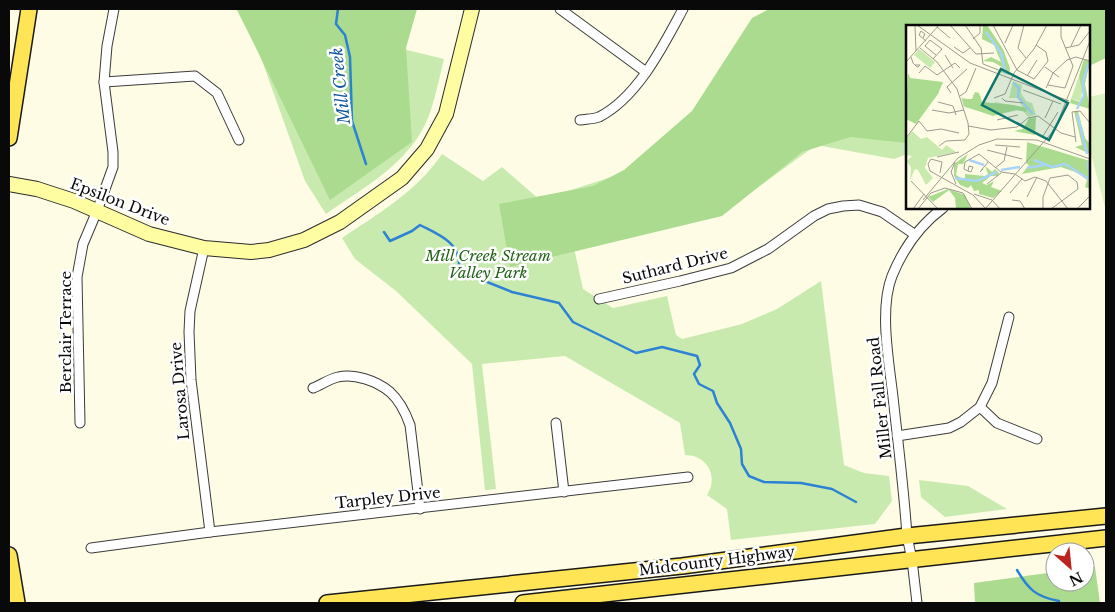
<svg xmlns="http://www.w3.org/2000/svg" width="1115" height="612" viewBox="0 0 1115 612" font-family="'Libre Baskerville',serif">
<rect width="100%" height="100%" fill="#fffce6"/>
<g fill="#c9eaaf">
<path d="M236,9H404L399,48L444,59C439,79 435,100 428,118C409,164 364,187 326,214L305,181L260,55Z"/>
<path d="M1106,9L908,26L907,154L894,159L816,145L720,215L574,248L583,289L613,308L667,296L676,335L682,339L742,324L777,309L821,281L844,465L864,473L889,476L892,501L875,524L731,540L727,509L707,495C719,476 707,455 685,455L680,423L565,356L482,364L496,489L485,490L472,364L396,291L355,259L342,238C379,213 416,192 442,154L483,181L502,167L540,200L667,159L760,33Z"/>
<path d="M919,480L968,486L1007,509L945,517L921,497Z"/>
</g>
<g fill="#aadb8e">
<path d="M237,9H417L406,48L412,142L330,200Z"/>
<path d="M769,9H1106V58L1089,66V26H908L907,143L850,137L802,152L722,216L510,267L499,204L593,186L624,170L692,111L752,18Z"/>
<path d="M1095,567L1100,603H975L974,583L1055,572V582H1085V568Z"/>
</g>
<path fill="#dcf1c1" d="M1106,93V211L1089,147V97Z"/>
<g fill="none" stroke-linecap="round" stroke-linejoin="round">
<g stroke="#2c82d3" stroke-width="2.5">
<path d="M338,9L336,24L345,35L350,57L352,121L366,164"/>
<path d="M384,232L390,241L412,231L420,225C437,234 460,242 459,265L477,278L512,292L559,303L573,322L636,353L662,347L697,356L700,365L694,374L699,384L713,391L717,403L730,423L741,449L742,464L749,476L764,482L801,483L832,489L856,502"/>
<path d="M1017,570C1028,589 1036,597 1059,601V603"/>
</g>
<g stroke="#3c3c3c" stroke-width="11">
<g id="street">
<path d="M560,9L646,72"/>
<path d="M104,82L195,76L217,93L239,140"/>
<path d="M580,120C586,119 594,119 599,117C638,97 663,46 683,9"/>
<path d="M204,248L190,311L189,332L191,380L210,532"/>
<path d="M599,299L680,281L731,268L768,249L814,216L828,209L843,206L859,205L882,212L914,234"/>
<path d="M313,388C321,385 329,379 338,377C354,373 377,381 390,392C399,400 406,414 410,425L420,509"/>
<path d="M980,407L997,423L1037,439"/>
<path d="M80,423L77,277L83,244L97,211L113,167V152L104,82L107,46L114,9"/>
<path d="M556,423L564,492"/>
<path d="M897,436L949,428L961,422L980,407L992,383L1009,317"/>
<path d="M91,548L210,532L688,477"/>
<path d="M917,603L912,560L907,536C904,490 898,443 893,397C889,362 879,309 892,276C903,249 920,225 943,208"/>
</g>
</g>
<g stroke="#2b2b2b" stroke-width="16">
<path id="secondary" d="M9,184L37,189L74,201L149,234L204,248L251,252L269,250L304,240L340,222L402,178L427,149L446,114L472,9"/>
</g>
<g stroke="#1a1a1a" stroke-width="18">
<g id="primary">
<path d="M9,138L29,9"/>
<path d="M9,555L17,603"/>
<path d="M327,603L682,566L907,536L1106,516"/>
<path d="M523,603L1106,538"/>
</g>
</g>
<use href="#street" stroke="#fff" stroke-width="9"/>
<use href="#secondary" stroke="#fffda1" stroke-width="14"/>
<use href="#primary" stroke="#ffe456" stroke-width="15"/>
</g>
<g text-anchor="middle" stroke-width="5" stroke-linejoin="round" paint-order="stroke">
<g font-size="15" fill="#090909" stroke="#fff">
<text transform="translate(120 202) rotate(21)" y="5">Epsilon Drive</text>
<text transform="translate(675 266) rotate(-14)" y="5">Suthard Drive</text>
<text transform="translate(66 332) rotate(-90)" y="5">Berclair Terrace</text>
<text transform="translate(180 391) rotate(-95)" y="5">Larosa Drive</text>
<text transform="translate(880 398) rotate(-96)" y="5">Miller Fall Road</text>
<text transform="translate(388 498) rotate(-6)" y="5">Tarpley Drive</text>
<text transform="translate(717 561) rotate(-7)" y="5">Midcounty Highway</text>
</g>
<g font-size="15" font-style="italic" fill="#226219" stroke="#fff">
<text x="488" y="261">Mill Creek Stream<tspan x="488" dy="17">Valley Park</tspan></text>
</g>
<g font-size="16" font-style="italic" fill="#0f549f" stroke="#fff">
<text transform="translate(340 86) rotate(-96)" y="6">Mill Creek</text>
</g>
</g>
<g transform="translate(906 25)">
<rect width="184" height="184" fill="#fffce6"/>
<path d="M13,24L29,37L24,43L8,30ZM173,51L177,64L174,76L165,74ZM107,56L116,60L115,68L120,76L126,78L129,70L126,78L130,90L122,92L117,86L108,85L86,90L58,82L55,72L64,75L68,73L66,70L75,71L73,79L87,81L89,77L116,82L113,73H103ZM6,106L15,114L21,112L36,125L40,120L50,127L22,133L19,143L27,153L20,160L12,145L9,144L4,155L5,143L1,136L6,131L0,130V114Z" fill="#c9eaaf"/>
<path d="M77,0H81L97,24L104,43L103,50L95,47L96,42L87,37L77,36L85,32L95,37L88,20L76,14ZM178,34L184,36L179,59L184,84L164,78L165,74L174,77L177,70L173,51ZM2,48L4,53L37,57L32,69L10,99L0,94ZM69,67L73,68L76,77L107,80L121,83L120,87L111,85L87,91L58,81L56,74H66ZM168,86H172L179,113L184,119V129L169,122L176,120ZM130,92L129,110L108,106L117,104L123,93ZM121,117L184,136V164L179,162L181,155L172,148L155,142L116,149L123,140L120,138ZM62,129L57,139H52L50,150L55,153H59V149L79,151L82,149L79,141L86,147L89,144L93,148L92,151H85L76,158L81,160L88,156L85,162L96,166L87,173L73,169V165L68,166L65,160L62,163L54,160L48,151V139ZM42,164L59,170L65,184H50L49,173L43,165L27,177L22,172Z" fill="#aadb8e"/>
<path fill="none" stroke="#a8d4f9" stroke-width="2.5" d="M80,7L95,28L100,49M107,58L113,63L112,72L127,89M171,84L178,70L177,56L183,38M171,89L181,129M63,135L78,140M128,135L146,142L159,139L184,155M182,137L184,154M121,143L138,140M95,145L114,142M49,153L71,156L91,147"/>
<path fill="none" stroke="#9d9b8e" stroke-width="1" d="M11,0L64,38L163,76M44,0L70,29L88,28M59,0L75,23L77,39L95,46M87,0L111,45L128,54L142,36L140,27L130,20M118,0L112,23L120,33M9,1L10,26M31,2L44,13M17,13L19,9L15,6L13,10L20,16M67,14L74,8V0M99,18L107,0M165,21L175,0M48,22L57,28L64,23M14,23L31,37L51,64L62,98L63,109L59,115L40,116L33,121M159,23L173,20L184,6M39,30L47,43M5,32L7,38L11,42H12L14,40H9M27,34L36,24L24,15L19,21L30,30M0,37L33,0M139,42L153,52M13,48L19,41L31,50L49,38L54,43M121,51L131,35M142,60L159,63L167,41L155,12V0M140,63L147,48L161,35L170,32L184,36M117,65L155,79M45,68L41,62L61,44M54,71L60,67L70,43M88,73L99,69L108,48L128,24L141,0M96,73L99,76L117,78M32,77L47,81L50,90M26,85L43,88L58,85M139,93L147,76M91,95L112,90M62,101L85,105L111,102L122,93L132,91L155,108L169,112M137,111L152,87M0,113L13,96L21,106L35,104L53,108M170,117L166,87L174,86L184,98M89,120L114,122M81,125L116,134M31,132L53,127M49,137L45,147L50,159M63,141L67,142L65,147L62,146ZM89,143L98,136L101,122M77,144L74,147L82,137M62,146L58,144L59,137L73,129L95,147L109,149L119,156L129,152L140,156L162,184M34,148L36,137L25,134L22,139L24,146L67,170L80,184M5,156L32,184M81,159L95,148M104,168L116,154M68,169L86,175L94,184M121,172L131,152M17,175L52,133L73,120L91,114L131,115L184,134M106,175L114,176L119,184M7,184L18,169M12,184L25,168L39,163L57,168L66,184M79,184L149,104L184,16M137,184V172L144,153L162,150L171,157L172,164L145,184M171,184L183,172"/>
<path fill="#0f766e" fill-opacity="0.15" stroke="#0f766e" stroke-width="2.5" d="M95,44L162,78L143,115L76,80Z"/>
<rect width="184" height="184" fill="none" stroke="#090909" stroke-width="2.5"/>
</g>
<rect width="1115" height="612" fill="none" stroke="#090909" stroke-width="20"/>
<g transform="translate(1070 567) rotate(153)"><circle r="24" fill="#ffffff" stroke="#9d9d9d"/>
<path d="M0-4L9 19L0 12L-9 19Z" fill="#be231d"/>
<text y="-8" font-size="14" font-weight="bold" text-anchor="middle" fill="#090909">N</text>
</g>
</svg>
